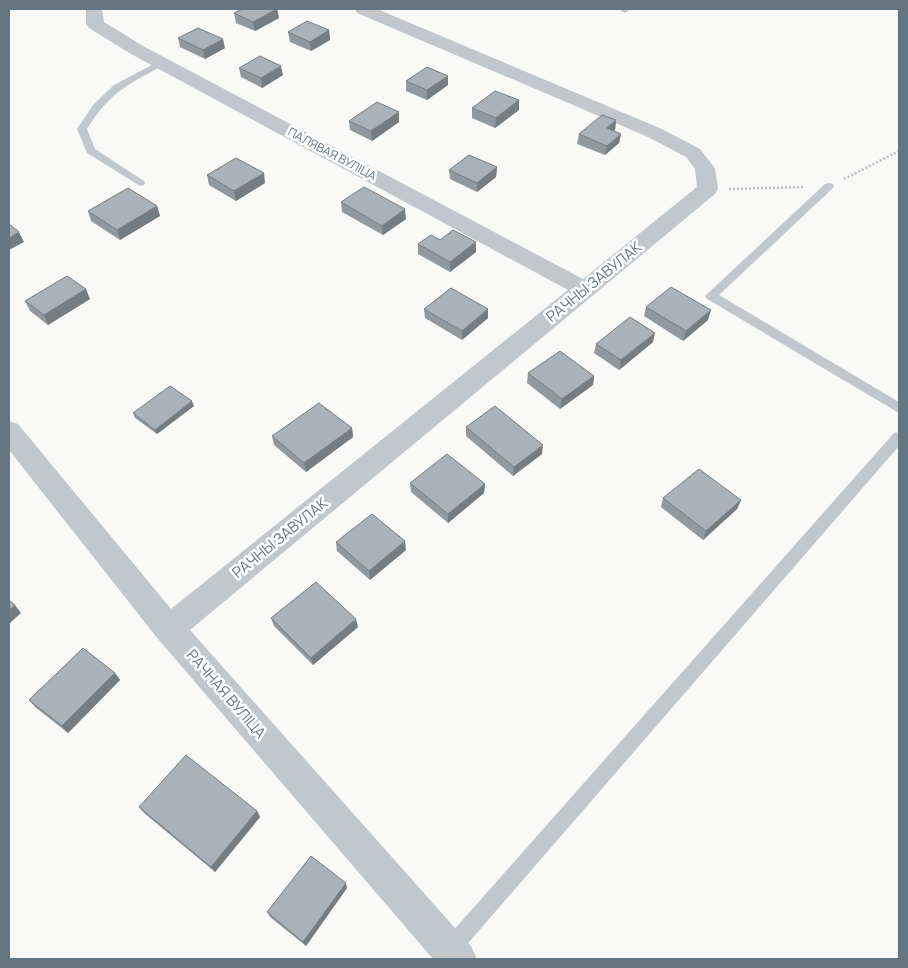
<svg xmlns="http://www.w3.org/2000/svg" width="908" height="968" viewBox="0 0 908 968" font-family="Manrope,sans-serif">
<rect width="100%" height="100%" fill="#f9f9f7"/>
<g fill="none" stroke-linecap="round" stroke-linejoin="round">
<g stroke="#babec1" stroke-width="2.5" stroke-dasharray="2 2" stroke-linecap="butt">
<path d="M844,179L899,151"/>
<path d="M729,189L803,187"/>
</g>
<g fill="#c2c7cb" fill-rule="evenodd">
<path d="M618,9H628L629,10L625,13Z"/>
<path d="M161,60L164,61V65C127,85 110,92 87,129L95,149L144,181L145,183L144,185L140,186L87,153L77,129L93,105L114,85Z"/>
<path d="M829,183L833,184L834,186L833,188L719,295L899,402V413L707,299L705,296L825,184Z"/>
<path d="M899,432V446L457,956L450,958L443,956L441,949L443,942L894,433Z"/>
</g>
<path fill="#c2c7cb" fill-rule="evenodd" d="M86,9H102L104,22L143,46L583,279L697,187L695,169L686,157L648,137L357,13L355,9H377L662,129L700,149L715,168L718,189L715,194L190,630L471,946L477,959H433L158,639L9,450V421L18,424L171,609L568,290L131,54L89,28L86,24Z"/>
</g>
<g fill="#91999e">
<path d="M277,9L279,18L255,31L236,23L234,13Z"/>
<path d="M329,30L330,40L311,51L290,42L288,32Z"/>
<path d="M178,38L225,48L205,59L180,47Z"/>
<path d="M239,68L283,75L262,88L241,77Z"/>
<path d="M406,81L448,85L427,100L406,91Z"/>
<path d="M519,100V110L495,128L472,118V108Z"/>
<path d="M399,112V122L372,141L350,130L349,121Z"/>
<path d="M616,120L615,130L614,131L621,134L619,143L605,155L577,144L579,134Z"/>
<path d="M497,167L496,177L477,192L450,179L449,170Z"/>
<path d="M207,175L265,183L236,201L209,185Z"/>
<path d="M341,202L406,219L383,235L342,212Z"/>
<path d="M157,206L160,216L120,240L91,221L88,211Z"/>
<path d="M440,240L476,242V252L450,272L418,254V244Z"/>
<path d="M90,299L48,325L30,311L25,301Z"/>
<path d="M646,307L708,320L683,341L644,316Z"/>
<path d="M424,309H488V318L462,340L425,318Z"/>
<path d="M653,342L619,370L594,353L596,344Z"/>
<path d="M528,373L594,376L593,385L560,409L527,383Z"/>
<path d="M194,406L157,434L135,418L133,413Z"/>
<path d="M466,427L542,454L513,476L466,436Z"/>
<path d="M352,428L353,437L306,472L274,445L272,436Z"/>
<path d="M410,483L485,484L484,493L448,523L411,492Z"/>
<path d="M663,498L741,500L737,509L703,540L661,507Z"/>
<path d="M336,542L406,550L370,580L337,551Z"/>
<path d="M271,618L358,627L313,665L274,626Z"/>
<path d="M115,673L120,680L68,733L35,707L29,700Z"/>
<path d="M139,807L257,811L260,817L215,872L144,813Z"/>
<path d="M347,888L306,946L270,917L267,912Z"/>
</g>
<g fill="#767d81">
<path d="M277,9L279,18L255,31L253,22Z"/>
<path d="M329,30L330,40L311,51L310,42Z"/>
<path d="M223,39L225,48L205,59L203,50Z"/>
<path d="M281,66L283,75L262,88L261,78Z"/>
<path d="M448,76V85L427,100V90Z"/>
<path d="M519,100V110L495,128L496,118Z"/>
<path d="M399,112V122L372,141L371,131Z"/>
<path d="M616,120L615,130L606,138L607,128Z"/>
<path d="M621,134L619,143L605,155L607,146Z"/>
<path d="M497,167L496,177L477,192V183Z"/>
<path d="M264,173L265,183L236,201L234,191Z"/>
<path d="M157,206L160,216L120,240L117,230Z"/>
<path d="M405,209L406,219L383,235L382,226Z"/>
<path d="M19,232L24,242L9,250V238Z"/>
<path d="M476,242V252L450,272V262Z"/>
<path d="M86,289L90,299L48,325L44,315Z"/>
<path d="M488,309V318L462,340V331Z"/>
<path d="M711,310L708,320L683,341L686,331Z"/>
<path d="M655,333L653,342L619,370L621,360Z"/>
<path d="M594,376L593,385L560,409L562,399Z"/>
<path d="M192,401L194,406L157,434L155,430Z"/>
<path d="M352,428L353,437L306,472L304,463Z"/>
<path d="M543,445L542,454L513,476L514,467Z"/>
<path d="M485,484L484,493L448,523V514Z"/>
<path d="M741,500L737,509L703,540L706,531Z"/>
<path d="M405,541L406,550L370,580L369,571Z"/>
<path d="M15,605L21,613L9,624V610Z"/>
<path d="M356,619L358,627L313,665L311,658Z"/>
<path d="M115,673L120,680L68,733L62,726Z"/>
<path d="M257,811L260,817L215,872L211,867Z"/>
<path d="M346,883L347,888L306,946L303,942Z"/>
</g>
<g fill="#a9b2b8" stroke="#767d81">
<path d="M242,9H277L253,22L234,13Z"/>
<path d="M307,21L329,30L310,42L288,32Z"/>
<path d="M198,28L223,39L203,50L178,38Z"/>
<path d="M260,56L281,66L261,78L239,68Z"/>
<path d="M427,67L448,76L427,90L406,81Z"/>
<path d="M495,91L519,100L496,118L472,108Z"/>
<path d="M377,102L399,112L371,131L349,121Z"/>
<path d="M602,115L616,120L607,128L621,134L607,146L579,134Z"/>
<path d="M469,155L497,167L477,183L449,170Z"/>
<path d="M236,158L264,173L234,191L207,175Z"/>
<path d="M364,187L405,209L382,226L341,202Z"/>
<path d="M128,188L157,206L117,230L88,211Z"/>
<path d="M9,224L19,232L9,238Z"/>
<path d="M453,230L476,242L450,262L418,244L431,235L440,240Z"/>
<path d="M67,276L86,289L44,315L25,301Z"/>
<path d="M671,287L711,310L686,331L646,307Z"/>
<path d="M451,288L488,309L462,331L424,309Z"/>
<path d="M630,317L655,333L621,360L596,344Z"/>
<path d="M560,351L594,376L562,399L528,373Z"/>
<path d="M170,386L192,401L155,430L133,413Z"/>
<path d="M319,403L352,428L304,463L272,436Z"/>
<path d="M495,406L543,445L514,467L466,427Z"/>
<path d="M447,454L485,484L448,514L410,483Z"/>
<path d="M699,469L741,500L706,531L663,498Z"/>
<path d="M372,514L405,541L369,571L336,542Z"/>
<path d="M316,582L356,619L311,658L271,618Z"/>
<path d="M9,600L15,605L9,610Z"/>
<path d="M83,648L115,673L62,726L29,700Z"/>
<path d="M186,755L257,811L211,867L139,807Z"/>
<path d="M311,856L346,883L303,942L267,912Z"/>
</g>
<g text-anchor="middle" stroke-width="5" stroke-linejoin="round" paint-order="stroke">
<g font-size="12" fill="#647682" stroke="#fff">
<text transform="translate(332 154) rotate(28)" y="4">ПАЛЯВАЯ ВУЛІЦА</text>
</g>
<g font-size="15" fill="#647682" stroke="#fff">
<text transform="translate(594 282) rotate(-39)" y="5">РАЧНЫ ЗАВУЛАК</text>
<text transform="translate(280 538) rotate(-39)" y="5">РАЧНЫ ЗАВУЛАК</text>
<text transform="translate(226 694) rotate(49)" y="5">РАЧНАЯ ВУЛІЦА</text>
</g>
</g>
<rect width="908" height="968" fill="none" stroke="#647682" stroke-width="20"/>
</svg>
